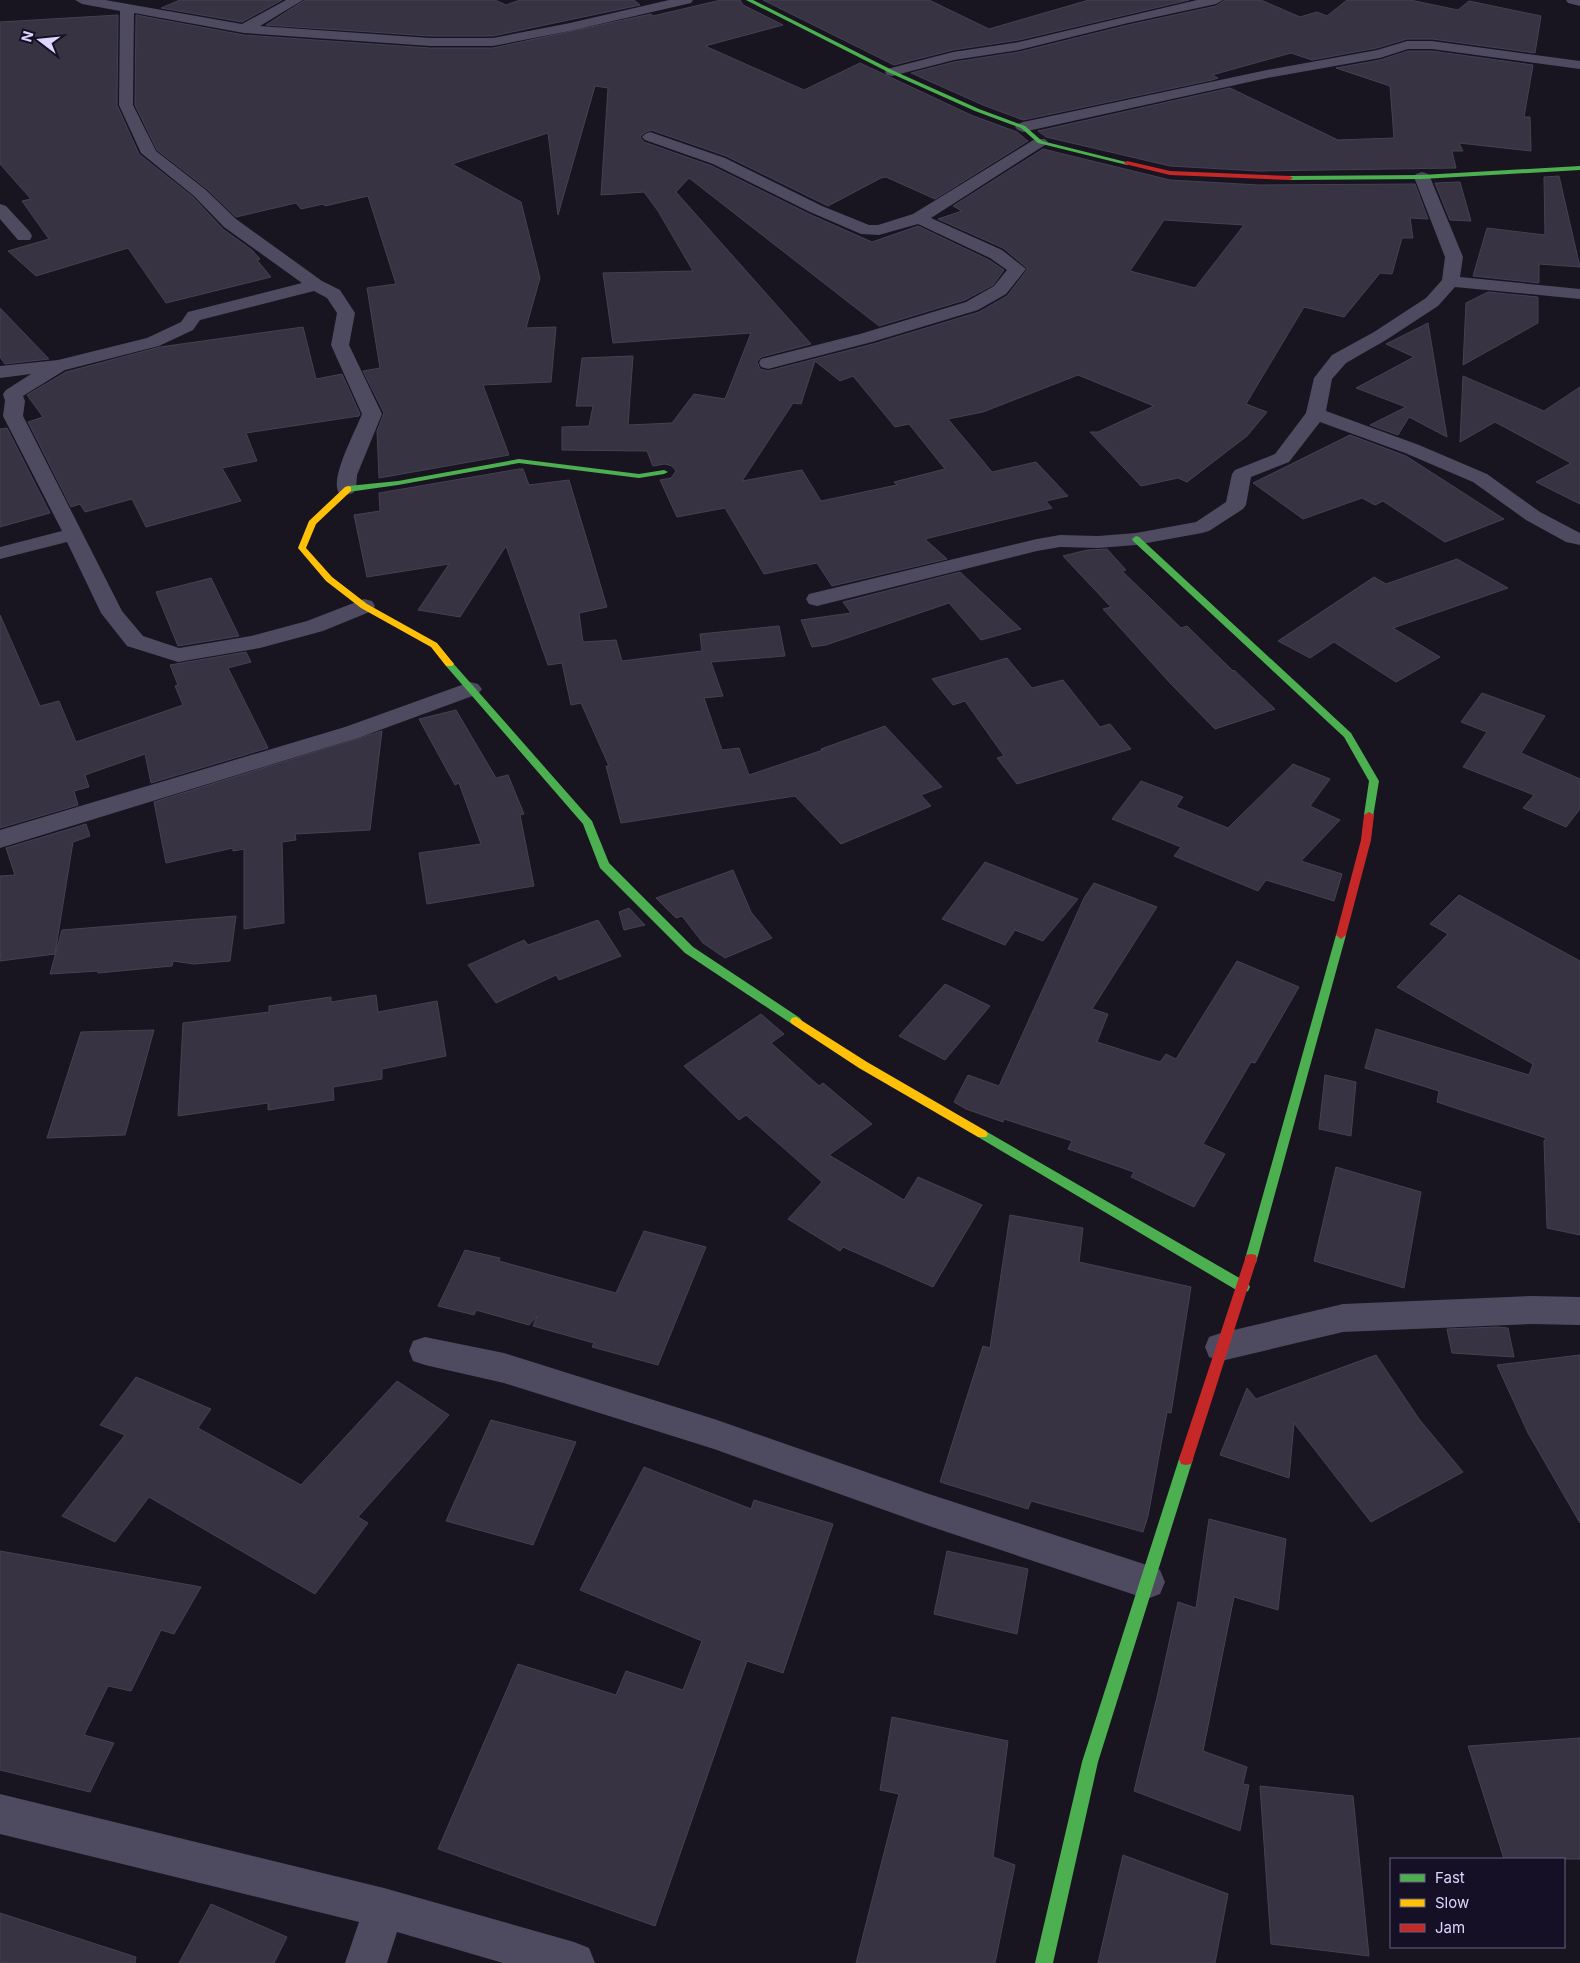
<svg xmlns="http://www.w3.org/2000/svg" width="1580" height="1963" viewBox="0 0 1580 1963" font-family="Inter,sans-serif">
<rect width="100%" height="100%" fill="#181521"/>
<g fill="#383343" stroke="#454054" fill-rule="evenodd">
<path d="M180,0H282L242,22L161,8Z"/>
<path d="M305,0H495L506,5L520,0H634L640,5L493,36H430L266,25Z"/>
<path d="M721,0H740L743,5L783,25L705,46L804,90L860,63L971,115L1017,132L1028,141L935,199L886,177L881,178L828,206L726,156L651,130L644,133L640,137L644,142L712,166L809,214L872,242L918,226L989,260L1004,270L993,285L965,300L879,326L689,178L676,192L811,344L761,357L757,362L760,369L768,371L873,344L979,312L1007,296L1027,270V268L1003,248L938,219L962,211L953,206L1043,149L1170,180L1259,185L1415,184L1428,219L1410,218L1413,238H1402L1392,274L1380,273L1344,317L1304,307L1246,404L1267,412L1247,436L1187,482L1178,478L1141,486L1090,432H1098L1154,406L1078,375L983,412L948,419L992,472L1036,462L1068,496L1046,501L1052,508L925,539L947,559L832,586L817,563L764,574L725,508L677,517L660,480L671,478L676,471L672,466L665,464L653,466L647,451L562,450V427L589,426L593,406H576L582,358L633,356L628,425L672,423L694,394L725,399L751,333L613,343L603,273L693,271L658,211L644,192L601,195L608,88L595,86L558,215L548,133L452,164L521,202L540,278L526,328L556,327L551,382L483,385L509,455L379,478L377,431L384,413L363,371L380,368L367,288L396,284L368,196L325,206L323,204L301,209L296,203L236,217L207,189L157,150L135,105L136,15L244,35L430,48H493L651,14L653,16ZM1164,220L1244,225L1195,288L1130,271ZM815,361L840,381L853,376L895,427L909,424L945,469L894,482L897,485L821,501L802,470L742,481L793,403L801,404Z"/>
<path d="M763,0H929L989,29L1089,0H1189L1019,40L953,50L894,65Z"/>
<path d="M1225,0H1261L1300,17L1317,12L1327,16L1347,0H1410L1458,10L1469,1L1541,16L1535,53L1432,39H1407L1377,48L1312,60L1291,53L1212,75L1218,78L1212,80L1023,120L983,105L911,73L954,62L1019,52L1128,25L1216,6Z"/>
<path d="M118,15L117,105L139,154L193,197L223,229L252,250L260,259L257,260L271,277L166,303L128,248L36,276L8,251L49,239L22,201L31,199L0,164V22Z"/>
<path d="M1408,51H1432L1533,65L1524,117H1530L1531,151L1459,143L1463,151H1452L1456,168L1259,171L1170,166L1046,137L1038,131L1230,88L1338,140L1394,138L1390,86L1336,68L1380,60Z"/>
<path d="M1559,176L1580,267L1539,264V283L1473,276L1487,228L1545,235L1544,177Z"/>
<path d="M1460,182L1471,221L1450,220L1435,183Z"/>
<path d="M1488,292L1538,297V323L1463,365L1466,303Z"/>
<path d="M0,308L49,359L5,364L0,357Z"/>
<path d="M1428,323L1447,437L1409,417L1398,435L1370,425L1406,407L1356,388L1414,357L1386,344Z"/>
<path d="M303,327L316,379L342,374L360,414L359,416L246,433L257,461L222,468L241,501L146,527L132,499L85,512L80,504L71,507L28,422L43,417L27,395L66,372L160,347Z"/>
<path d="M1463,376L1544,411L1580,387V504L1536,482L1571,463L1495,422L1460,442Z"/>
<path d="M7,428L50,513L0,527V429Z"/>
<path d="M1350,435L1406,456L1504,519L1445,542L1383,501L1375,505L1362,498L1303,519L1253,483Z"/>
<path d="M519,469H523L529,485L569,480L607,607L579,613L583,642L616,640L622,661L702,651L700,634L779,626L785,656L711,662L723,696L704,698L722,750L739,748L749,775L823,750L821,749L885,726L942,787L921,795L931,806L841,844L795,796L621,823L606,766H609L581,703L571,705L562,663L548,665L506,546L460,617L418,610L449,564L367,577L354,515L380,511L379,493Z"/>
<path d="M1107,549L1126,570L1122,571L1181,628L1187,626L1233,671L1234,670L1275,709L1215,729L1171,684L1103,609L1111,607L1063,556L1087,550Z"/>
<path d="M1457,559L1508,588L1393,628L1440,657L1396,682L1334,642L1310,658L1278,641L1374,577L1386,584Z"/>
<path d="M960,572L1021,629L981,640L949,603L826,645L812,647L801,620L851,613L843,602Z"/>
<path d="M211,578L239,636L178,646L156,592Z"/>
<path d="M0,615L40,706L59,701L76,742L183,705L175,686L178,685L170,665L246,652L251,662L228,668L268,748L151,783L145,754L85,775L89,787L74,791L78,805L0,828Z"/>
<path d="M1007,658L1032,688L1063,680L1100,727L1110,724L1131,749L1017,784L997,758L1004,756L965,701L953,705L932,679Z"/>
<path d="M1482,693L1545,716L1521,753L1580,779V809L1566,827L1523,808L1534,795L1463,767L1487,732L1461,722Z"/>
<path d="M456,710L496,778L508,775L524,814L520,815L534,886L427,904L419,853L481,844L459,783L455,785L419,719Z"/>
<path d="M382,731L370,830L295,834L296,840L282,842L284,923L244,929V849L233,851V848L166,863L154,802Z"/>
<path d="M1293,764L1330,779L1310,806L1340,820L1301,861L1342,874L1334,901L1266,880L1258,891L1174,856L1181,847L1112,819L1141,781L1183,797L1176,807L1228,828Z"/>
<path d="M86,824L90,836L73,842L55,954L0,961V876L15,875L6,848Z"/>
<path d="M985,862L1078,899L1043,941L1015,930L1005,945L942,919Z"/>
<path d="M733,870L751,912L772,938L725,958L703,943L682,916L676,918L656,898Z"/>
<path d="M1094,883L1157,907L1092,1009L1108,1014L1097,1042L1160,1062L1166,1054L1176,1059L1237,961L1299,987L1255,1063L1251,1062L1203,1144L1225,1154L1194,1207L1131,1177L1134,1172L1068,1149L1072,1141L1004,1119L1003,1122L966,1109L954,1102L968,1075L999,1086L1084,898Z"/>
<path d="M1459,895L1580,961V1235L1547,1228L1544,1141L1546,1138L1437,1102L1439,1091L1365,1068L1376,1029L1529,1075L1533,1064L1397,987L1448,934L1430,924Z"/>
<path d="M629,908L645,925L624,930L619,912Z"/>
<path d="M236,916L230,961L194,964L173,961L172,966L98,973V971L50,974L62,930Z"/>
<path d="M598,920L621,956L559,980L556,975L496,1003L468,965L524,940L528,945Z"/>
<path d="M945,984L990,1006L945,1060L899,1036Z"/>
<path d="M376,995L378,1012L437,1001L446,1056L382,1069V1079L333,1087L334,1100L268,1110V1103L178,1116L183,1023L269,1012V1006L331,997V1002Z"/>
<path d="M761,1014L784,1034L771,1043L819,1086L823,1083L872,1124L829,1155L904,1200L918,1177L982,1205L933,1287L843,1247L840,1251L788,1219L822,1182L746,1115L739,1120L684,1066Z"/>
<path d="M154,1030L125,1135L47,1138L81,1032Z"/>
<path d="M1325,1075L1356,1082L1351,1136L1319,1129Z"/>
<path d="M1336,1167L1421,1192L1404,1288L1314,1261Z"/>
<path d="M1010,1215L1083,1228L1079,1262L1191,1287L1171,1413L1167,1412L1148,1516L1143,1532L1031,1501L1028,1509L940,1482L983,1346L990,1348Z"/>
<path d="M644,1231L706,1247L658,1365L592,1347L594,1343L533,1326L537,1316L529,1325L476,1310L474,1315L438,1306L465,1250L500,1258L499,1261L616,1293Z"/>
<path d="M1497,1327L1508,1328L1514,1357L1452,1353L1447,1329Z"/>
<path d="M1376,1355L1419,1419L1463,1472L1371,1522L1294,1423L1289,1478L1220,1455L1247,1388L1256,1399Z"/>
<path d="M1580,1355V1523L1528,1433L1497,1365Z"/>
<path d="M136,1377L211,1409L198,1428L301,1485L397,1381L449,1415L358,1517L368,1523L315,1594L149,1497L115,1542L62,1516L125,1435L100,1425Z"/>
<path d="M491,1420L576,1442L533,1545L446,1521Z"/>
<path d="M644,1467L751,1509L754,1500L833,1524L783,1673L747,1661L655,1926L438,1849L518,1664L616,1695L626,1671L683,1690L702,1641L580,1590Z"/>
<path d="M1209,1519L1286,1539L1278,1610L1234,1597L1203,1751L1247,1767L1243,1784L1249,1785L1240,1831L1134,1791L1159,1689L1178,1602L1196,1608Z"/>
<path d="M0,1551L201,1587L174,1634L161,1630L131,1691L108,1686L84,1735L114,1743L90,1792L0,1770Z"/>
<path d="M947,1551L1028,1569L1017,1634L934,1614Z"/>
<path d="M892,1717L1008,1741L993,1857L1015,1865L995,1963H856L899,1794L880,1790Z"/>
<path d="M1580,1738V1859H1504L1468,1746Z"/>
<path d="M1260,1786L1353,1796L1369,1956L1271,1944Z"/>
<path d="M1123,1855L1228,1894L1215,1963H1098Z"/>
<path d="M211,1904L287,1937L274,1963H179Z"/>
<path d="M0,1913L136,1957L135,1963H0Z"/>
</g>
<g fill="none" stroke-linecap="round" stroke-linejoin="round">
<g fill="#4e4b61" fill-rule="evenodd">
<path d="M75,0H105L242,24L286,0H303L260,26L430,38H493L570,23L669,0H693L691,3L570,31L493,46H430L244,33L134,13L133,105L156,151L206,190L236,219L322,281L340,290L355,313L349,345L382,414L357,475L356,489L353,493L346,495L339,493C329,479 356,430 362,414L331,345L337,313L327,298L314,291L200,320L193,330L159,346L65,370L23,396L25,401L23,416L122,611L143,636L179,648L251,636L307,621L364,599L372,601L375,606L372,611L323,631L260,648L178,662L127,646L101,613L67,542L0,559V547L62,531L3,416L5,401L3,394L6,390L31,374L0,378V366L58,360L147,338L181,322L188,312L302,283L224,227L194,196L141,153L119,105L120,11L82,4Z"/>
<path d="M1197,0H1223L1216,4L1128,23L1019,50L954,60L892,76L887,75L885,72L887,69L953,52L1019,42Z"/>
<path d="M1566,0H1580V6L1568,3Z"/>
<path d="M1407,41H1432L1580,61V69L1432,49H1408L1380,58L1267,78L1023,132L1018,130L1015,127L1018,124L1023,122L1267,70L1377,50Z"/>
<path d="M650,132L725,158L822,206L869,225H878L913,214L1035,139H1045L1048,142L1045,145L931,218L1002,250L1026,269L1006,294L978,310L872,342L768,369L761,367L759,363L761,359L860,334L966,302L994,286L1007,270L990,258L918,224L879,235L861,234L810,212L713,164L645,140L642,137L645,134Z"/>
<path d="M1422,172L1428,174L1430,177L1463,257L1460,277L1580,289V299L1455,287L1438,306L1386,340L1346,363L1332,379L1326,411L1419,445L1487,474L1540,512L1580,533V545L1566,542L1526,520L1473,482L1405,453L1320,422L1289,462L1251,477L1246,505L1243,509L1209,531L1202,533L1136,545L1098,548L1060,547L1037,551L817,606L809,604L806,599L809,594L1037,539L1060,535L1098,536L1136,533L1196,522L1226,502L1232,474L1235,470L1275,454L1306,413L1314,378L1332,355L1374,332L1426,298L1442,280L1445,257L1414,177L1416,174Z"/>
<path d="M0,204L6,206L30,232L32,236L30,240H18L0,219Z"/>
<path d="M470,682L478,684L482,689L478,694L361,737L0,848V830L345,727Z"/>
<path d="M1531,1296L1580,1297V1325L1531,1324L1343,1332L1221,1361L1209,1357L1205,1347L1209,1337L1221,1333L1343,1304Z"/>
<path d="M425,1337L504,1353L714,1419L929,1494L1147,1565L1160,1570L1165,1582L1160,1594L1147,1599L929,1526L714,1449L504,1383L425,1365L413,1361L409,1351L413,1341Z"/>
<path d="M0,1794L384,1888L574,1942L589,1948L595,1963H503L397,1932L387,1963H345L359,1922L0,1834Z"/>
</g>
<g fill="#4caf50" fill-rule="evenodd">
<path d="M746,0H753L894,71L979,109L1025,126L1042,141L1130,163L1127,165L1038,143L1021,128L975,111L890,73Z"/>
<path d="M1580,166V170L1422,179L1290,180L1287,178L1290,176L1422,175Z"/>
<path d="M519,459L639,474L664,470L668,472L664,474L639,478L519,463L398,485L348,492L344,489L348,486L398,481Z"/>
<path d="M1136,536L1139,537L1351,733L1379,781L1373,817L1369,818L1364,815L1369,781L1344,737L1133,541L1132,539Z"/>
<path d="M449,661L452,662L592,821L609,863L693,947L800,1018L802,1021L800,1024H792L685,953L600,868L583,824L446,666V662Z"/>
<path d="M1341,931L1346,935L1257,1259L1256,1263L1251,1264L1246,1263L1245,1259L1336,935Z"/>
<path d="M982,1129L1248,1283L1250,1287L1248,1291L1243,1293L1238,1291L978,1137L976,1134L978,1131Z"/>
<path d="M1186,1453L1191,1454L1193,1459L1098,1762L1053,1963H1035L1082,1762L1179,1459L1181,1454Z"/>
</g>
<g fill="#ffc107" fill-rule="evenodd">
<path d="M348,486L351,487V491L316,524L306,548L332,577L367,604L437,643L454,664L452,666H446L431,647L361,608L326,581L298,548L309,521L345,487Z"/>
<path d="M796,1017L867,1062L986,1131L988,1134L986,1137H978L859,1068L792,1024L790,1021L792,1018Z"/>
</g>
<g fill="#c62828" fill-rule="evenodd">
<path d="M1127,161L1170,171L1290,176L1293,178L1290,180L1170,175L1125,164L1124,163Z"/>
<path d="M1369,812L1374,815L1371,840L1346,935L1341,939L1336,935L1361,840L1364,815Z"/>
<path d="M1251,1254L1256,1255L1257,1259L1193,1459L1191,1464L1186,1465L1181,1464L1179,1459L1245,1259L1246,1255Z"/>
</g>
</g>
<rect x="1390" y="1858" width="175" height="90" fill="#161026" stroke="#66607c"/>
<rect x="1400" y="1874" width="25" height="8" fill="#4caf50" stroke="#66607c"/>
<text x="1435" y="1883" font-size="15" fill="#ded7fd">Fast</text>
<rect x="1400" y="1899" width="25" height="8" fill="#ffc107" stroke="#66607c"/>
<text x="1435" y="1908" font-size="15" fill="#ded7fd">Slow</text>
<rect x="1400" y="1924" width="25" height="8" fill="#c62828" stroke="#66607c"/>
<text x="1435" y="1933" font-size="15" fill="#ded7fd">Jam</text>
<g transform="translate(40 40) rotate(286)" stroke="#161026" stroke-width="4" paint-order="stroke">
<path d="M0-4L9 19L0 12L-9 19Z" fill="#ded7fd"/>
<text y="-8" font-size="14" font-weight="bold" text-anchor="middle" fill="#ded7fd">N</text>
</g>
</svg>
